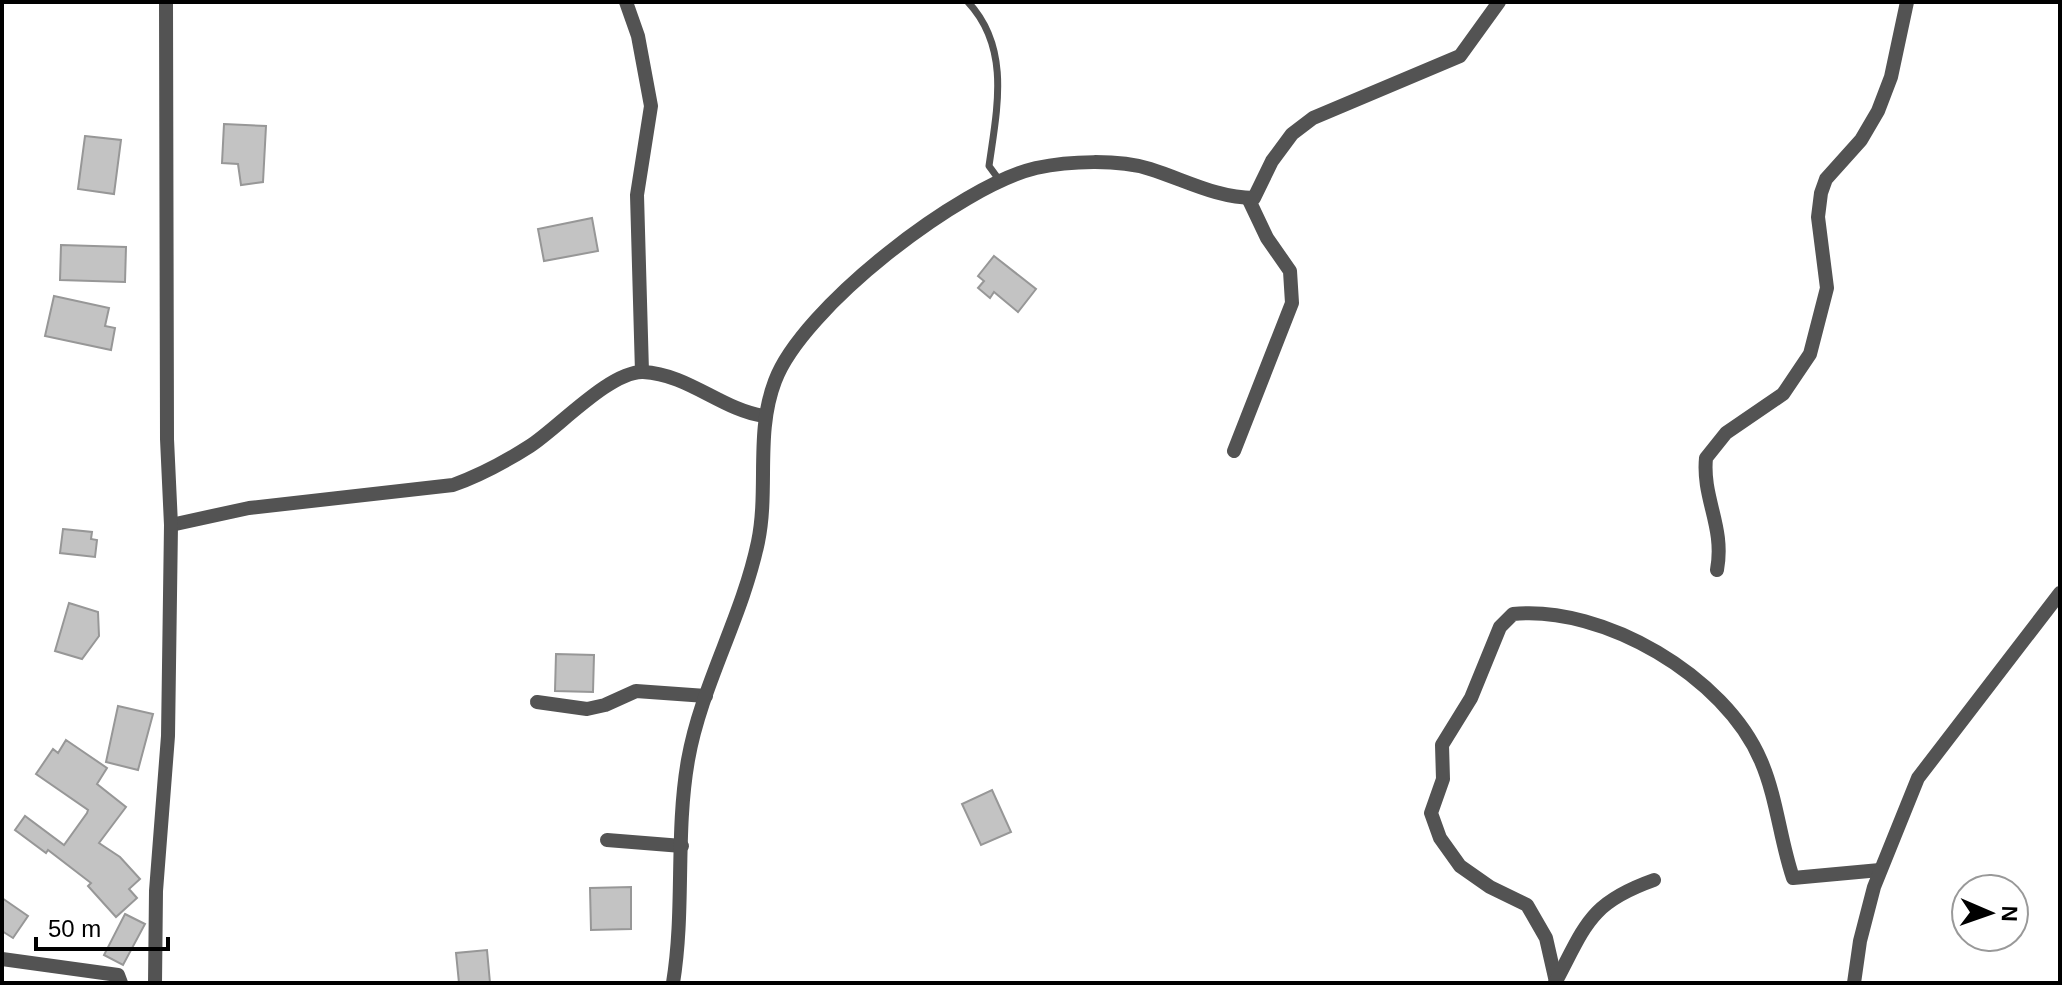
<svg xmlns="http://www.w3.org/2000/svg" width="2062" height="985" viewBox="0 0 2062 985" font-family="Helvetica,sans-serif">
<rect width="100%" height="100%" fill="#fff"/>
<g fill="#c3c3c3" stroke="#979797" stroke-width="2">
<path d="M224,124L266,126L263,182L241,185L238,164L222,163Z"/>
<path d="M85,136L121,140L114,194L78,189Z"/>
<path d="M592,218L598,251L544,261L538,229Z"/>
<path d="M61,245L126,247L125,282L60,280Z"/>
<path d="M994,256L1036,289L1018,312L994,292L990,298L978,288L984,281L978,276Z"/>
<path d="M54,296L109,308L105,326L115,328L111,350L45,336Z"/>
<path d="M63,529L92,532L91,539L97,540L95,557L60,553Z"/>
<path d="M69,603L98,612L99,636L82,659L55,651Z"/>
<path d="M556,654L594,655L593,692L555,691Z"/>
<path d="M118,706L153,714L138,770L106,762Z"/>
<path d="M66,740L107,768L97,784L126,807L99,843L120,857L140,879L129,889L137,898L116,917L88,886L91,883L48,850L46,853L15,830L25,816L64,845L87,813L88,810L36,774L53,749L58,753Z"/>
<path d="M992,790L1011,832L981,845L962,804Z"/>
<path d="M631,887V929L591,930L590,888Z"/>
<path d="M2,898L28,916L13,938L2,931Z"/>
<path d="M125,914L145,924L123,965L104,955Z"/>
<path d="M487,950L490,983H459L456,953Z"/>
</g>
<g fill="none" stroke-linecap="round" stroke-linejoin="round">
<path stroke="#535353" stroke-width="7" d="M968,2C1011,48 997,109 989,166L1000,181"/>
<g stroke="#535353" stroke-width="14">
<path d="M626,2L638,36L651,106L637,195L642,372"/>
<path d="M1234,451L1292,303L1290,271L1267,238L1248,198"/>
<path d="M171,525L249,508L453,485C481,475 505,462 530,446C558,428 610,371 643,372C688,374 722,410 764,416"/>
<path d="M1717,570C1725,526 1702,499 1706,458L1726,433L1783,394L1810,354L1827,288L1818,217L1821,193L1826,179L1861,140L1878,111L1891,77L1907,2"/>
<path d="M537,702L587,709L605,705L636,691L706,696"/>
<path d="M607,840L682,846"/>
<path d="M2,959L118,975L121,983"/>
<path d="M1556,982L1546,938L1527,905L1490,887L1460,866L1440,838L1431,813L1443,779L1442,745L1471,698L1500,627L1513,614C1603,605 1725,676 1761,761C1777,798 1780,840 1793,878L1880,870"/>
<path d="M155,983L156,891L168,736L171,525L167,439L166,2"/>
<path d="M673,983C685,910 675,834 688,760C701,686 742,618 758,542C769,489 755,433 775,381C802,308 960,186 1036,168C1069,161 1118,159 1150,169C1185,180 1217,198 1254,198L1272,161L1292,134L1313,118L1460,56L1499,2"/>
<path d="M1555,983C1586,925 1589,903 1654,880"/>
<path d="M1854,983L1860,941L1874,887L1918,778L2060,593"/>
</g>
</g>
<rect width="2062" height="985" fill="none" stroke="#000000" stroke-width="8"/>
<g transform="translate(1990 913) rotate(92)"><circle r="38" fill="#ffffff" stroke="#999999" stroke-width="2"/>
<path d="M0-6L14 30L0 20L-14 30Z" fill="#000000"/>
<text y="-12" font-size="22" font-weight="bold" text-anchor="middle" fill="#000000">N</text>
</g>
<path d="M36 937v12h132v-12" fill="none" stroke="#000000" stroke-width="4"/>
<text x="48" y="937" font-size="24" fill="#000000" stroke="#ffffff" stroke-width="6" paint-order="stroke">50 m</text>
</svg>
